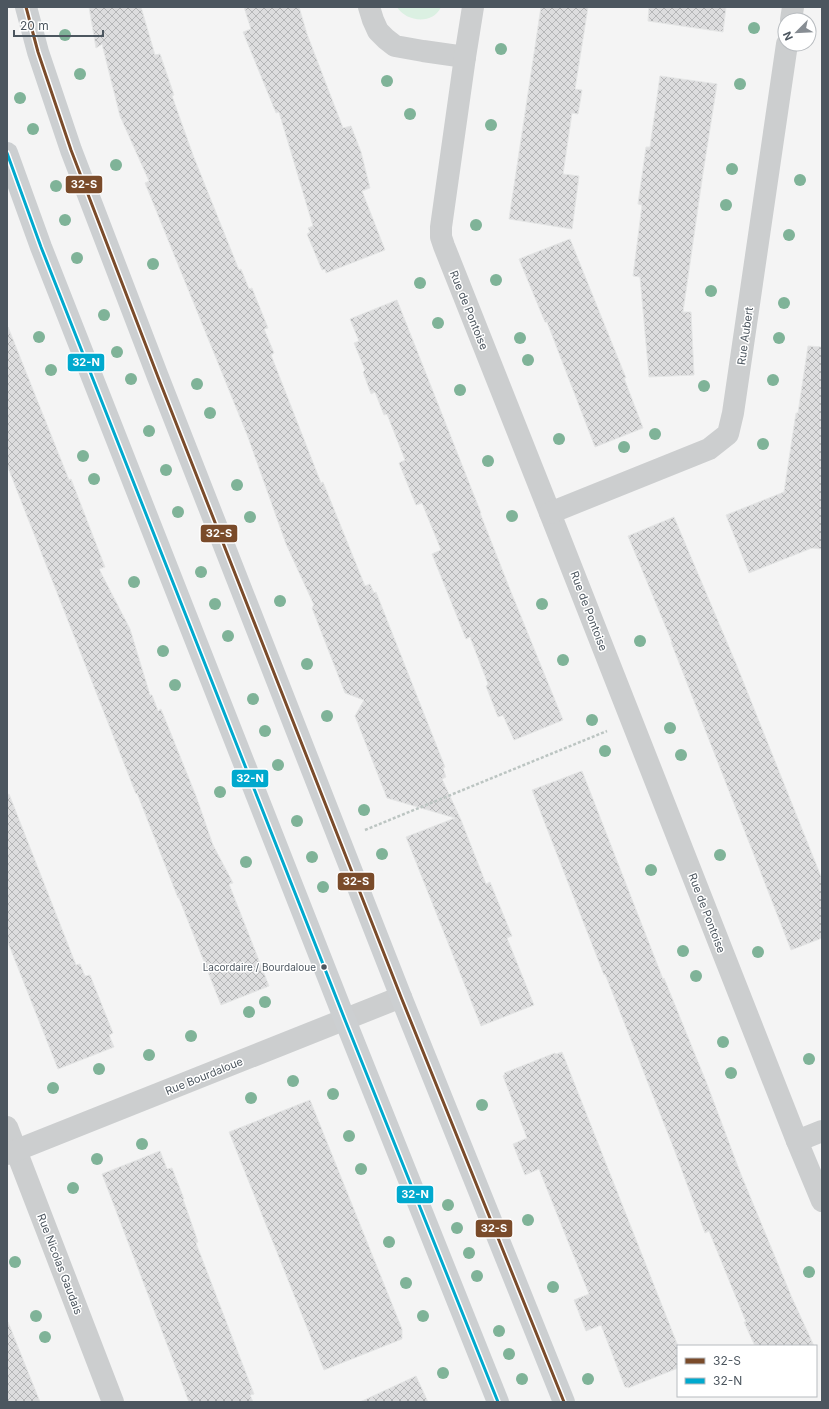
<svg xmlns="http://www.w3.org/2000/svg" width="829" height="1409" viewBox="0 0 829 1409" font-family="Inter,sans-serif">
<defs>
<pattern id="building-cross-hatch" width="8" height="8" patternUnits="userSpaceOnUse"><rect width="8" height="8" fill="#ddddde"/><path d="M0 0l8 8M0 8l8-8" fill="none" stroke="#b5b6b7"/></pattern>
</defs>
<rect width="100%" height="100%" fill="#f4f4f4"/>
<path fill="#dbf0e2" d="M397,7H441C433,25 406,22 397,7Z"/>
<g fill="url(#building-cross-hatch)" stroke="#e5e6e6">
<path d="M89,7H141L155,55L160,54L174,95L172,96L193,155L239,270L241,269L249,289L252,288L268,328L264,329L274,353L271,355L321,483L323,482L365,586L370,584L374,593L376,592L445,767L443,768L446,777L442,779L461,820L486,884L490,882L512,936L507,938L534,1005L481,1026L406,837L455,818L387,798L355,716L364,700L345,693L312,608L314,605L286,544L248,437L145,183L149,181L120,116L102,44L96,48Z"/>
<path d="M244,7H299L307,34L343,128L351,126L361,152L370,188L362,191L385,250L326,273L325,269L322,270L307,234L310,232L308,228L313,226L279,112L276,113L243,32L251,29Z"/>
<path d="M541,7H588L575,89L582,90L578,114L572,113L563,174L579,176L572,229L509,219Z"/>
<path d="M649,7H726L723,32L648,21Z"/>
<path d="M660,76L717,84L703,173L683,312H691L694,375L649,377L640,277L633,276L642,205L638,204L646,147H650Z"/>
<path d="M570,239L626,378H624L643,428L595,447L547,322H545L519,259Z"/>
<path d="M397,300L481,513H480L509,587L563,720L514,740L503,715L498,717L486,686L488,684L470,637L466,639L432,554L441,550L422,503L416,505L399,463L405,460L387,414L384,415L375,392L371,394L363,372L365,370L354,343L359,341L350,319Z"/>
<path d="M7,327H8L69,480L71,479L105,567L99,569L130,629L150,695H152L158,711L161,709L196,796L213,845L233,883L229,884L269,986L221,1005L179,898H178L137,793L136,794L7,465Z"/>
<path d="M808,346L822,347V549L812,548L749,573L726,515L784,492L796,413H798Z"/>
<path d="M674,517L737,666L822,879V938L791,950L671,642H672L628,536Z"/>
<path d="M582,771L663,979L664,978L707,1084L740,1172L792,1298L814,1346H755L744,1322H746L709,1231L705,1233L674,1149L605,974L604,975L532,790Z"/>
<path d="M9,794L76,965L80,964L85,976L90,975L113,1033L109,1035L114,1047L58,1069L7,940V795Z"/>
<path d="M562,1052L678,1346V1368L628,1388V1387H625L601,1325L586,1331L574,1300L589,1294L539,1169L525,1175L513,1144L527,1138L503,1076L505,1074L504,1073L555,1053L556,1054Z"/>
<path d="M310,1100L402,1329V1339L324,1370L229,1132Z"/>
<path d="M160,1151L167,1169L172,1168L184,1199H183L198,1242L196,1243L254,1394L250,1395L253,1402H189L102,1174Z"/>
<path d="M7,1322H8L40,1402H7Z"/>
<path d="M416,1376L428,1402H360Z"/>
</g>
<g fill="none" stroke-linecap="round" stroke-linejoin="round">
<path stroke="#bcc5c2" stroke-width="2.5" stroke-dasharray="3 2" stroke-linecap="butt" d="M365,830L607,731"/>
<g stroke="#cccecf" stroke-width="22">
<path d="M369,7L373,20L378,31L386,39L395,46L423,51L465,57"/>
<path d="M473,7L465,57L441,227V237L444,246L550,513L797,1141L822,1201"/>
<path d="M791,20L793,7"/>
<path d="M550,513L709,449L728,434L733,413L787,44"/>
<path d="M7,1127L113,1402"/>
<path d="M797,1141L822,1131"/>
<path d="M7,1154L401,997"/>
</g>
<g stroke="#cccfd1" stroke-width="22">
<path d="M26,7L38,52L71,150L158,377L401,997L564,1402"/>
<path d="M7,153L41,247L345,1020L498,1402"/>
</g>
<g stroke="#fff" stroke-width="6">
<path id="bus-1" d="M26,7L38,52L71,150L158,377L401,997L564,1402"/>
</g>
<g stroke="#fff" stroke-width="6">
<path id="bus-2" d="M7,153L41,247L345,1020L498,1402"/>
</g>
<use href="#bus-1" stroke="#7a4b2a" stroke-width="3"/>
<use href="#bus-2" stroke="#00a9ce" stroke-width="3"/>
</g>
<g fill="#7fb398">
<circle cx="754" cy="28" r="6"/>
<circle cx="65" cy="35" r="6"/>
<circle cx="501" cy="49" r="6"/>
<circle cx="80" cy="74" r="6"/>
<circle cx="387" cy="81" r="6"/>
<circle cx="740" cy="84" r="6"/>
<circle cx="20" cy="98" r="6"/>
<circle cx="410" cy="114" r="6"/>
<circle cx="491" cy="125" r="6"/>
<circle cx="33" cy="129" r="6"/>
<circle cx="116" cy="165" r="6"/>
<circle cx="732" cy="169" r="6"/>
<circle cx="800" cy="180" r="6"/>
<circle cx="56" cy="186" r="6"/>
<circle cx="726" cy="205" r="6"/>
<circle cx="65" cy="220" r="6"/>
<circle cx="476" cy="225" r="6"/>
<circle cx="789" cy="235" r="6"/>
<circle cx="77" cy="258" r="6"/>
<circle cx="153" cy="264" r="6"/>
<circle cx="496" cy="280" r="6"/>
<circle cx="420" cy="283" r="6"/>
<circle cx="711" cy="291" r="6"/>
<circle cx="784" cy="303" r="6"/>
<circle cx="104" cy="315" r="6"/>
<circle cx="438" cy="323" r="6"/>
<circle cx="39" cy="337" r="6"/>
<circle cx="520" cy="338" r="6"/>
<circle cx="779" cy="338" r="6"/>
<circle cx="117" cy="352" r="6"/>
<circle cx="528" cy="360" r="6"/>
<circle cx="51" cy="370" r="6"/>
<circle cx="131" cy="379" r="6"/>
<circle cx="773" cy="380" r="6"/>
<circle cx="197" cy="384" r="6"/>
<circle cx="704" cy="386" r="6"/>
<circle cx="460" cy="390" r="6"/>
<circle cx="210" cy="413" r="6"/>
<circle cx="149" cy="431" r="6"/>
<circle cx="655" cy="434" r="6"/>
<circle cx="559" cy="439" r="6"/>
<circle cx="763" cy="444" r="6"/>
<circle cx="624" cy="447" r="6"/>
<circle cx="83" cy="456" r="6"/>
<circle cx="488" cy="461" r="6"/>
<circle cx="166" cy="470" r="6"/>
<circle cx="94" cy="479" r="6"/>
<circle cx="237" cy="485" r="6"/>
<circle cx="178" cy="512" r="6"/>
<circle cx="512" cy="516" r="6"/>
<circle cx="250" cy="517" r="6"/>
<circle cx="201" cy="572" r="6"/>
<circle cx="134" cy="582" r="6"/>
<circle cx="280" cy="601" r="6"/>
<circle cx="215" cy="604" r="6"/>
<circle cx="542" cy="604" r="6"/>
<circle cx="228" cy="636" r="6"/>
<circle cx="640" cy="641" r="6"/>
<circle cx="163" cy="651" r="6"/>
<circle cx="563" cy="660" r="6"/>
<circle cx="307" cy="664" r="6"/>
<circle cx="175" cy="685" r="6"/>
<circle cx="253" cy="699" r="6"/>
<circle cx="327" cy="716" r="6"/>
<circle cx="592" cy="720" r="6"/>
<circle cx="670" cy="728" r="6"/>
<circle cx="265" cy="731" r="6"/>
<circle cx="605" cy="751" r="6"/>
<circle cx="681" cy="755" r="6"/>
<circle cx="278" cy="765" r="6"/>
<circle cx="220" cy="792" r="6"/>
<circle cx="364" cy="810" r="6"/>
<circle cx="297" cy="821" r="6"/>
<circle cx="382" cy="854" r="6"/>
<circle cx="720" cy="855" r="6"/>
<circle cx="312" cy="857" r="6"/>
<circle cx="246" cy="862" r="6"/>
<circle cx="651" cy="870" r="6"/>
<circle cx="323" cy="887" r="6"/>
<circle cx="683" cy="951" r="6"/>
<circle cx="758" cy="952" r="6"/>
<circle cx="696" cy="976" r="6"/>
<circle cx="265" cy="1002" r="6"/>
<circle cx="249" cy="1012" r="6"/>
<circle cx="191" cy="1036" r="6"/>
<circle cx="723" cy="1042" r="6"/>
<circle cx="149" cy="1055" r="6"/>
<circle cx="809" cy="1059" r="6"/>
<circle cx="99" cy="1069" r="6"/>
<circle cx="731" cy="1073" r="6"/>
<circle cx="293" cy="1081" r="6"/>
<circle cx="53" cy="1088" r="6"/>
<circle cx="333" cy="1094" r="6"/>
<circle cx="251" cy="1098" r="6"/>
<circle cx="482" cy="1105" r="6"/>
<circle cx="349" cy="1136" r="6"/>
<circle cx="142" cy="1144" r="6"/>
<circle cx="97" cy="1159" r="6"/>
<circle cx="361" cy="1169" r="6"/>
<circle cx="73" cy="1188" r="6"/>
<circle cx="448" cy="1205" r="6"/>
<circle cx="528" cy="1220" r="6"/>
<circle cx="457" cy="1228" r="6"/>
<circle cx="389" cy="1242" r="6"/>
<circle cx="469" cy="1253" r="6"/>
<circle cx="15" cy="1262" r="6"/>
<circle cx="809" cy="1272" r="6"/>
<circle cx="477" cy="1276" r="6"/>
<circle cx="406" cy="1283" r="6"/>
<circle cx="553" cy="1287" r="6"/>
<circle cx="36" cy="1316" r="6"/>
<circle cx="423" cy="1316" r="6"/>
<circle cx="499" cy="1331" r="6"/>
<circle cx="45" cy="1337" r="6"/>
<circle cx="509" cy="1354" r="6"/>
<circle cx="443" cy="1373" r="6"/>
<circle cx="522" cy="1379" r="6"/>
<circle cx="588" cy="1379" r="6"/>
</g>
<circle fill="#4c565f" stroke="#fff" stroke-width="1.5" cx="324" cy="967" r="3.5"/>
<g text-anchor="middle" stroke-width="3" stroke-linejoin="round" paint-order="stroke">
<g font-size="10" fill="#4c565f" stroke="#fff" text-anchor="end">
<text x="316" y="971">Lacordaire / Bourdaloue</text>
</g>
<g font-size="11" fill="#4c565f" stroke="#fff">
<text transform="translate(469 310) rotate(68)" y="4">Rue de Pontoise</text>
<text transform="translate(745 336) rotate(-82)" y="4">Rue Aubert</text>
<text transform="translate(589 611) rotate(69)" y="4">Rue de Pontoise</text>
<text transform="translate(707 913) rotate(69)" y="4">Rue de Pontoise</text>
<text transform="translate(204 1076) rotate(-22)" y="4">Rue Bourdaloue</text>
<text transform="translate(60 1264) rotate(69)" y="4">Rue Nicolas Gaudais</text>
</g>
</g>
<g stroke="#fff" stroke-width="1.5">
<rect x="65" y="175" width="38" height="19" rx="4" fill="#7a4b2a"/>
<rect x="67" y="353" width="38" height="19" rx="4" fill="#00a9ce"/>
<rect x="200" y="524" width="38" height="19" rx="4" fill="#7a4b2a"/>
<rect x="231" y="769" width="38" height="19" rx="4" fill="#00a9ce"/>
<rect x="337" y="872" width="38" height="19" rx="4" fill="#7a4b2a"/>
<rect x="396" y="1185" width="38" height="19" rx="4" fill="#00a9ce"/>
<rect x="475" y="1219" width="38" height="19" rx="4" fill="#7a4b2a"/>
</g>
<g font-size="11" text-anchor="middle" font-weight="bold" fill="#fff">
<text x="84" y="188">32-S</text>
<text x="86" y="366">32-N</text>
<text x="219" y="537">32-S</text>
<text x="250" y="782">32-N</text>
<text x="356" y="885">32-S</text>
<text x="415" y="1198">32-N</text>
<text x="494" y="1232">32-S</text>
</g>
<rect width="829" height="1409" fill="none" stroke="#4c565f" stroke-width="16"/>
<rect x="677" y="1345" width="140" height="52" fill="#ffffff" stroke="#b7bbbf"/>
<rect x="685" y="1358" width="20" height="6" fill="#7a4b2a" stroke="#b7bbbf"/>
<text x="713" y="1365" font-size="12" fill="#4c565f">32-S</text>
<rect x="685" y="1378" width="20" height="6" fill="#00a9ce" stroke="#b7bbbf"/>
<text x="713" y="1385" font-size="12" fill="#4c565f">32-N</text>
<g transform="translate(797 32) rotate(246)"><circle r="19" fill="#ffffff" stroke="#b7bbbf"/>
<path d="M0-3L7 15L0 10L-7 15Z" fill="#878d93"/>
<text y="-6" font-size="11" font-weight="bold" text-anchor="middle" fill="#4c565f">N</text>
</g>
<path d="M14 30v6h89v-6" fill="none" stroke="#4c565f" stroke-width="2"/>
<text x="20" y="30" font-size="12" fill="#4c565f" stroke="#ffffff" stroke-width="3" paint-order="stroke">20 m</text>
</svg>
